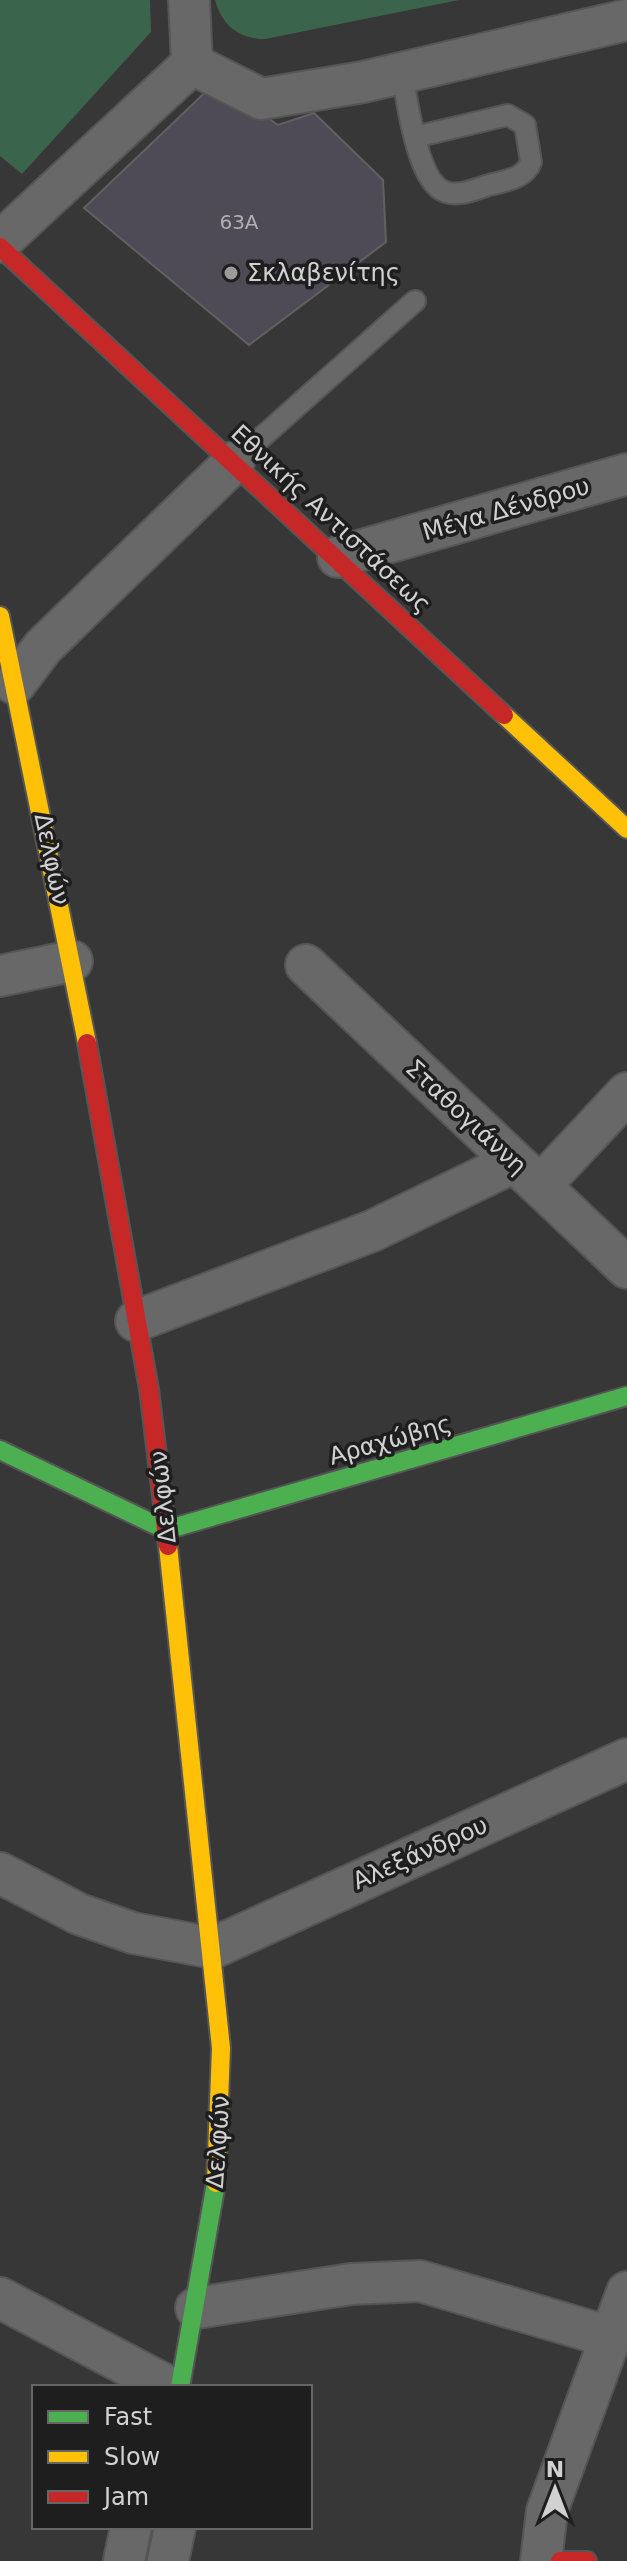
<svg xmlns="http://www.w3.org/2000/svg" width="627" height="2561" viewBox="0 0 627 2561" font-family="'DejaVu Sans',sans-serif">
<rect width="100%" height="100%" fill="#373737"/>
<g fill="#3a644b">
<path d="M0,0H150L151,32L22,174L0,156Z"/>
<path d="M215,0H459L265,39C238,39 222,25 215,0Z"/>
</g>
<path fill="#4f4b56" stroke="#616161" stroke-width="2" d="M216,82L278,125L314,113L383,180L386,242L249,345L84,208Z"/>
<g fill="none" stroke-linecap="round" stroke-linejoin="round">
<g stroke="#555" stroke-width="24">
<g id="lane">
<path d="M402,72C407,100 417,184 446,192C460,197 475,189 489,185C504,181 525,179 531,162L525,125L508,115L415,137"/>
<path d="M234,462L415,301"/>
</g>
</g>
<g stroke="#555" stroke-width="44">
<g id="street">
<path d="M192,64L261,99L363,82L627,20"/>
<path d="M0,242L192,64L189,0"/>
<path d="M338,557L627,474"/>
<path d="M15,684L43,647L234,462"/>
<path d="M306,965L627,1268"/>
<path d="M0,976L72,961"/>
<path d="M540,1186L627,1093"/>
<path d="M136,1321L372,1231L514,1162"/>
<path d="M0,1873L79,1914L133,1933L213,1948L627,1759"/>
<path d="M0,2298L169,2387"/>
<path d="M196,2308L351,2284L420,2281L610,2337"/>
<path d="M124,2561L131,2527"/>
<path d="M168,2561L175,2527"/>
<path d="M541,2561L547,2511L627,2292"/>
</g>
</g>
<g stroke="#555" stroke-width="22">
<g id="fast">
<path d="M0,1450L166,1530L627,1396"/>
<path d="M180,2387L216,2183"/>
</g>
</g>
<g stroke="#555" stroke-width="22">
<g id="slow">
<path d="M0,616L87,1043"/>
<path d="M504,715L627,829"/>
<path d="M168,1546L221,2048L216,2183"/>
</g>
</g>
<g stroke="#555" stroke-width="22">
<g id="jam">
<path d="M0,247L504,715"/>
<path d="M87,1043L149,1389L168,1546"/>
<path d="M560,2561H587"/>
</g>
</g>
<use href="#lane" stroke="#686868" stroke-width="20"/>
<use href="#street" stroke="#686868" stroke-width="40"/>
<use href="#fast" stroke="#4caf50" stroke-width="18"/>
<use href="#slow" stroke="#ffc107" stroke-width="18"/>
<use href="#jam" stroke="#c62828" stroke-width="18"/>
</g>
<circle fill="#9c9b9c" stroke="#1e1e1f" stroke-width="3" cx="231" cy="273" r="8"/>
<g text-anchor="middle" stroke-width="7" stroke-linejoin="round" paint-order="stroke">
<g font-size="20" fill="#b1b0b3">
<text x="239" y="229">63Α</text>
</g>
<g font-size="24" fill="#d2d1d2" stroke="#1e1e1f" text-anchor="start">
<text x="247" y="281">Σκλαβενίτης</text>
</g>
<g font-size="24" fill="#d2d1d2" stroke="#1e1e1f">
<text transform="translate(506 509) rotate(-16)" y="8">Μέγα Δένδρου</text>
<text transform="translate(331 519) rotate(43)" y="8">Εθνικής Αντιστάσεως</text>
<text transform="translate(52 859) rotate(78)" y="8">Δελφών</text>
<text transform="translate(466 1117) rotate(43)" y="8">Σταθογιάννη</text>
<text transform="translate(390 1440) rotate(-16)" y="8">Αραχώβης</text>
<text transform="translate(163 1497) rotate(-96)" y="8">Δελφών</text>
<text transform="translate(420 1853) rotate(-24)" y="8">Αλεξάνδρου</text>
<text transform="translate(218 2142) rotate(-86)" y="8">Δελφών</text>
</g>
</g>
<rect x="32" y="2385" width="280" height="144" fill="#1e1e1f" stroke="#666667" stroke-width="2"/>
<rect x="48" y="2411" width="40" height="12" fill="#4caf50" stroke="#666667" stroke-width="2"/>
<text x="104" y="2425" font-size="24" fill="#d2d1d2">Fast</text>
<rect x="48" y="2451" width="40" height="12" fill="#ffc107" stroke="#666667" stroke-width="2"/>
<text x="104" y="2465" font-size="24" fill="#d2d1d2">Slow</text>
<rect x="48" y="2491" width="40" height="12" fill="#c62828" stroke="#666667" stroke-width="2"/>
<text x="104" y="2505" font-size="24" fill="#d2d1d2">Jam</text>
<g transform="translate(555 2489)" stroke="#1e1e1f" stroke-width="6" paint-order="stroke">
<path d="M0-6L14 30L0 20L-14 30Z" fill="#d2d1d2"/>
<text y="-12" font-size="22" font-weight="bold" text-anchor="middle" fill="#d2d1d2">N</text>
</g>
</svg>
